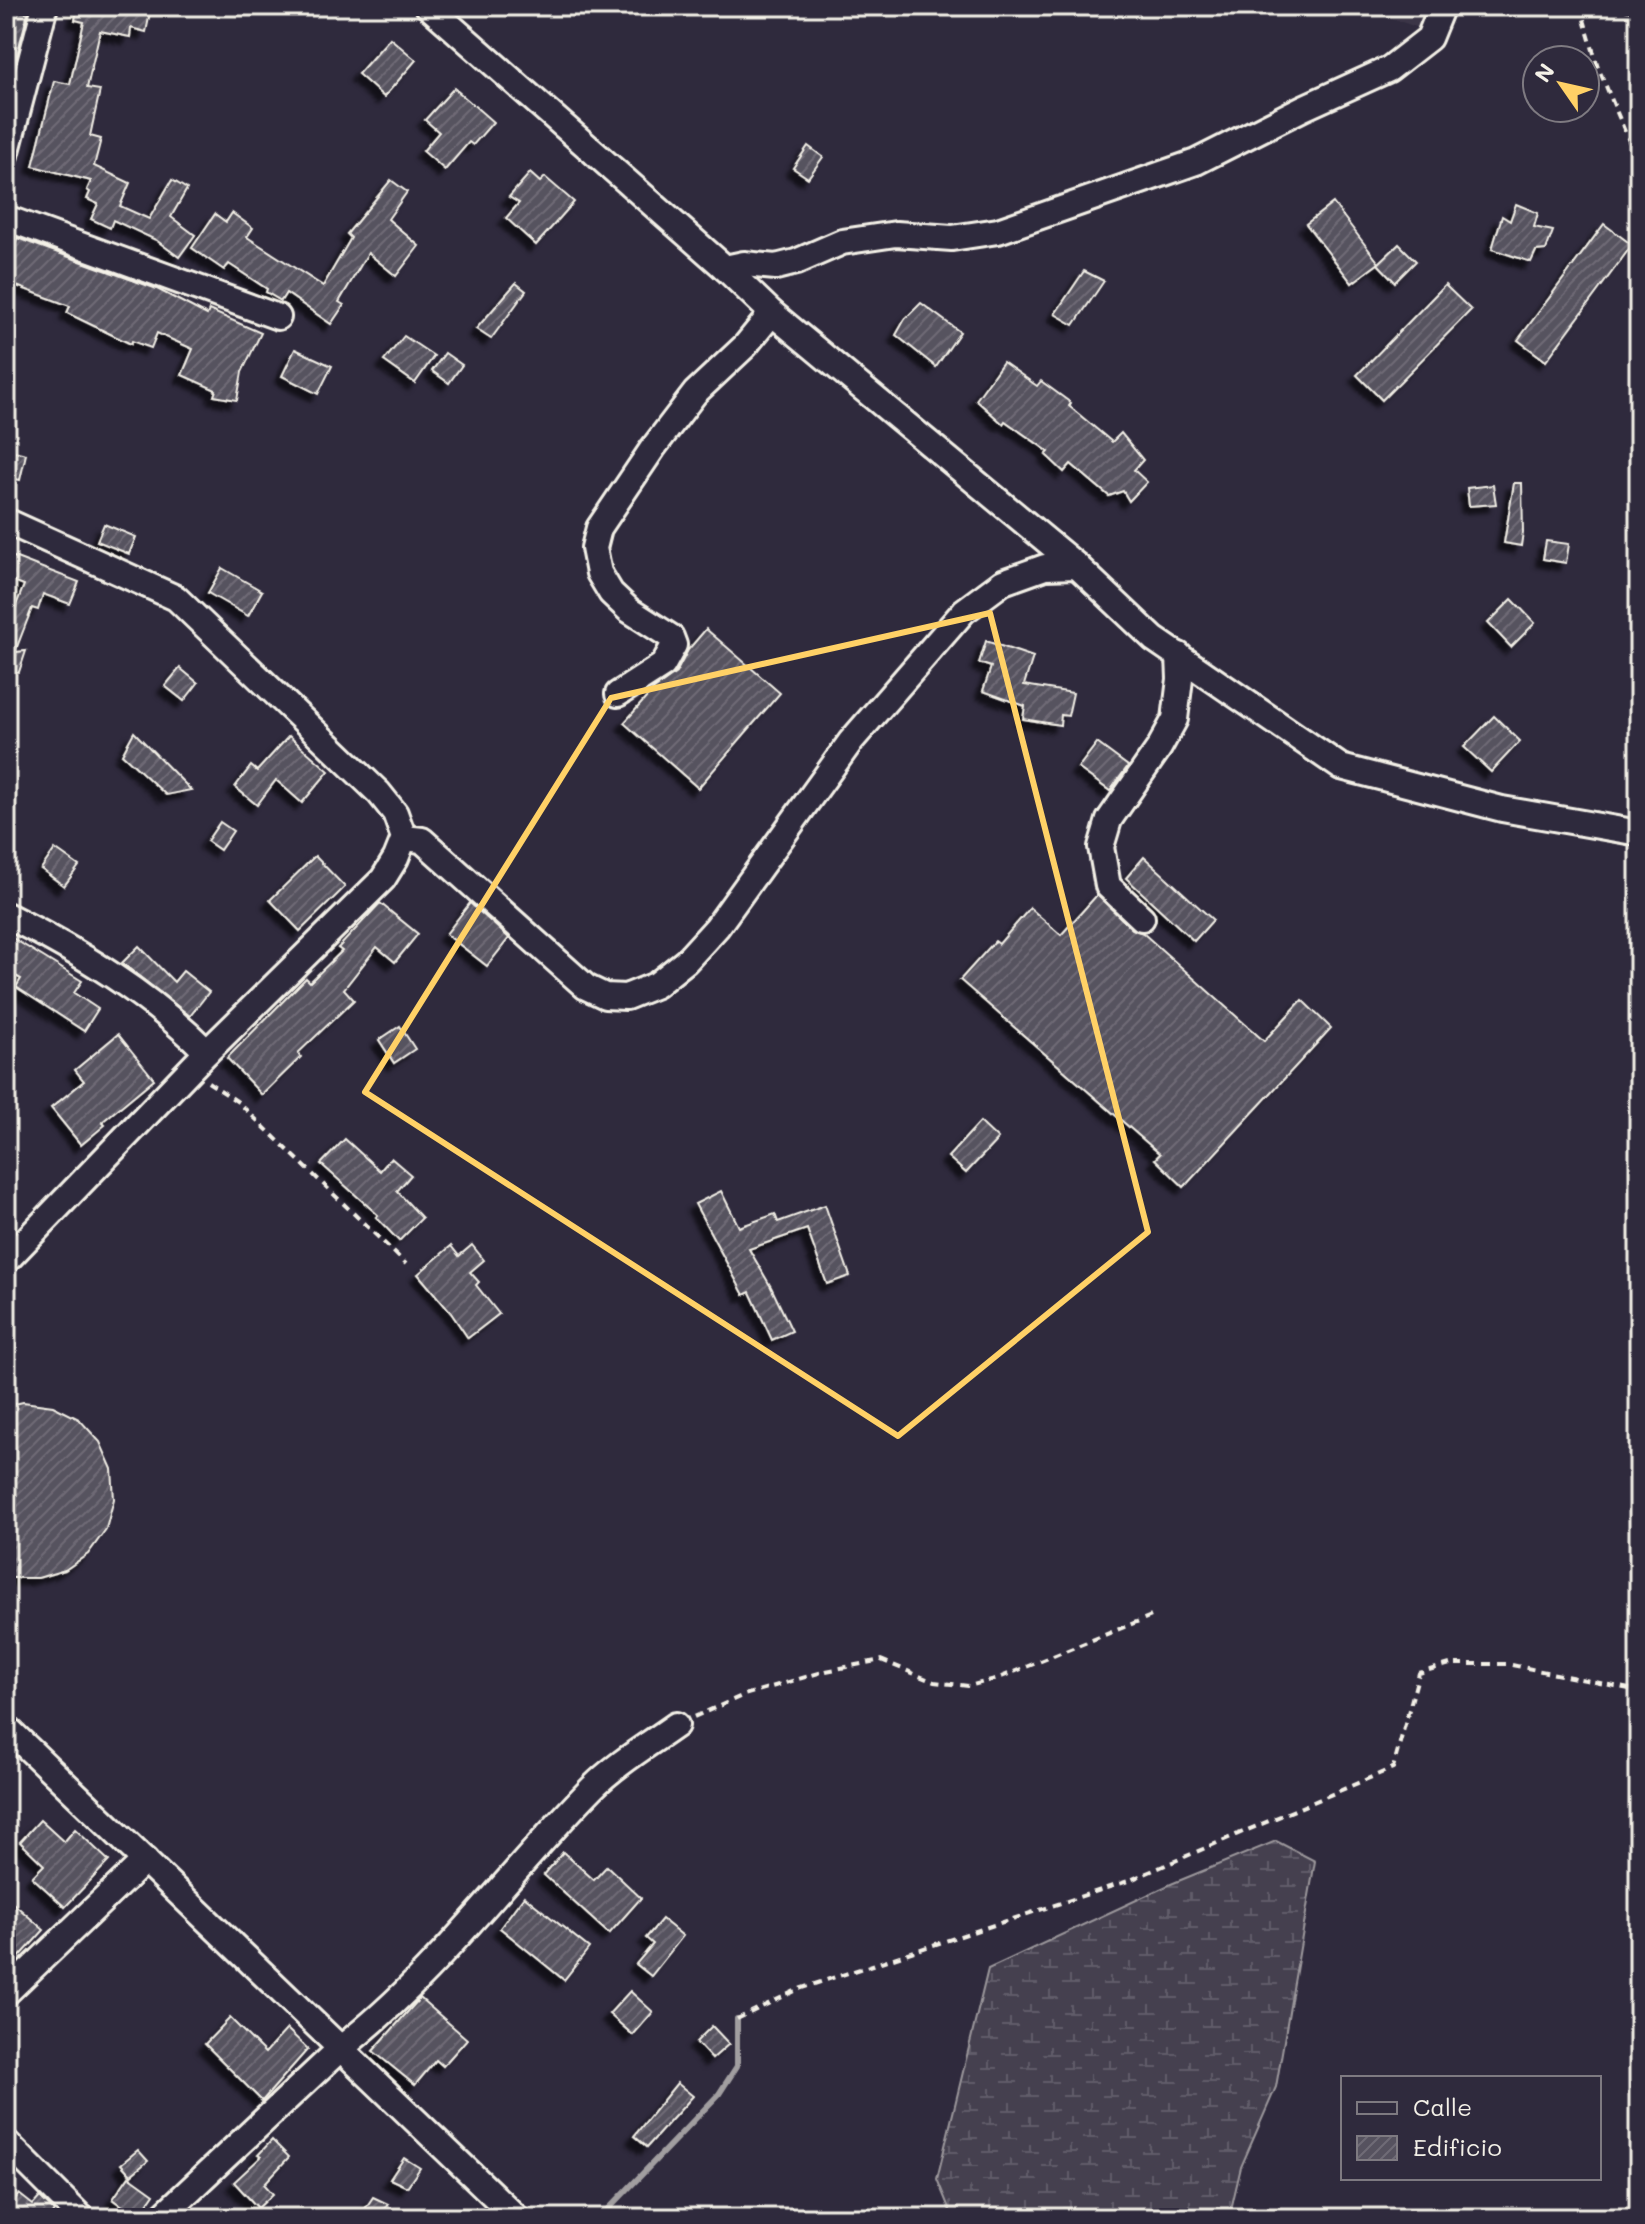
<svg xmlns="http://www.w3.org/2000/svg" width="1645" height="2224" viewBox="0 0 1645 2224" font-family="Mali,sans-serif">
<defs>
<pattern id="wetland-marsh" width="20" height="14" patternUnits="userSpaceOnUse" patternTransform="scale(2)"><rect width="20" height="14" fill="#454050"/><path d="M1 5h8M5 5V1M11 12h8M15 12V8" fill="none" stroke="#605c69"/></pattern>
<pattern id="building-hatch" width="6" height="6" patternUnits="userSpaceOnUse" patternTransform="scale(2)"><rect width="6" height="6" fill="#56525f"/><path d="M-1 1l2-2M0 6l6-6M5 7l2-2" fill="none" stroke="#6f6b76"/></pattern>
<filter id="shadow"><feDropShadow dx="-7" dy="7" stdDeviation="2" flood-color="#0009"/></filter>
</defs>
<rect width="100%" height="100%" fill="#2f2a3d"/>
<filter id="ink" filterUnits="userSpaceOnUse"><feTurbulence type="fractalNoise" baseFrequency=".0125" numOctaves="2"/><feDisplacementMap in="SourceGraphic" scale="16" xChannelSelector="R" yChannelSelector="G"/><feConvolveMatrix kernelMatrix="1 2 1 2 8 2 1 2 1" color-interpolation-filters="sRGB"/></filter>
<g filter="url(#ink)">
<path fill="#3b3647" d="M1356,6H1429L1422,29Z"/>
<path fill="url(#wetland-marsh)" stroke="#9c989c" stroke-width="2" d="M1276,1841L1315,1861L1276,2087L1241,2167L1229,2218H953L937,2179L988,1969L1171,1884Z"/>
<g fill="none" stroke-linecap="round" stroke-linejoin="round">
<path stroke="#a19ea0" stroke-width="6" d="M600,2218L719,2094L737,2066V2019"/>
</g>
<g fill="url(#building-hatch)" stroke="#f4f1e8" stroke-width="2" filter="url(#shadow)">
<path d="M78,6H120L150,13L146,32L131,28L130,37L100,31L87,88L100,90L90,136L101,139L94,166L130,183L120,206L149,219L172,180L187,189L171,217L195,235L179,257L156,240L113,220L110,228L91,219L98,204L87,199L90,192L87,190L91,181L33,166L54,81L70,84L84,22L75,20Z"/>
<path d="M6,8L28,13L6,96Z"/>
<path d="M390,38L416,60L384,97L358,74Z"/>
<path d="M454,88L493,122L473,145L469,142L445,170L423,151L439,132L425,120Z"/>
<path d="M808,146L823,157L808,178L793,168Z"/>
<path d="M530,173L540,182L545,177L574,202L536,245L506,218L519,203L509,197Z"/>
<path d="M391,180L407,192L388,219L419,246L396,276L368,253L339,302L344,305L331,324L286,293L281,301L266,292L267,289L229,264L224,270L192,248L215,214L226,222L232,213L253,228L247,237L323,286L351,238L347,234Z"/>
<path d="M1333,203L1379,263L1352,283L1306,224Z"/>
<path d="M1516,204L1538,213L1534,227L1553,231L1546,250L1536,251L1531,262L1492,249L1502,216L1510,221Z"/>
<path d="M1604,224L1632,245L1546,361L1518,340Z"/>
<path d="M17,238L157,289L207,315L209,310L261,333L242,372L237,400L214,396L216,390L182,375L193,349L157,333L151,348L132,341L131,344L67,313L70,306L6,282V270Z"/>
<path d="M1399,244L1416,261L1395,282L1378,264Z"/>
<path d="M1084,271L1104,281L1074,325L1055,314Z"/>
<path d="M516,283L526,291L491,339L476,329Z"/>
<path d="M1445,285L1471,310L1382,400L1357,375Z"/>
<path d="M921,303L960,332L936,367L896,335L905,319Z"/>
<path d="M404,336L434,356L415,383L384,361Z"/>
<path d="M295,349L332,366L318,394L282,376Z"/>
<path d="M445,353L462,365L449,383L432,371Z"/>
<path d="M1003,362L1037,386L1041,381L1071,403L1069,406L1112,442L1121,433L1143,460L1134,470L1147,482L1129,501L1123,491L1109,496L1071,464L1064,472L1046,455L1049,452L1005,421L1003,424L976,400Z"/>
<path d="M6,449L26,454L20,480L6,477Z"/>
<path d="M1514,483H1522L1523,532L1521,546L1504,543Z"/>
<path d="M1493,485L1496,504L1469,506L1467,488Z"/>
<path d="M104,524L136,537L129,554L97,541Z"/>
<path d="M1546,541L1569,544L1566,563L1543,559Z"/>
<path d="M6,554L79,582L70,604L43,594L38,610L32,608L15,652L26,651L19,672L6,671V631L24,585L6,578Z"/>
<path d="M222,568L262,591L248,616L208,593Z"/>
<path d="M1512,599L1535,623L1511,647L1488,623Z"/>
<path d="M706,629L780,693L698,788L624,723L654,689L676,673L688,650Z"/>
<path d="M986,641L1033,657L1024,685L1073,693L1068,716L1061,715L1060,725L1023,719L1025,706L983,691L991,667L979,663Z"/>
<path d="M180,668L198,683L184,701L165,686Z"/>
<path d="M1494,716L1520,741L1491,772L1464,747Z"/>
<path d="M134,732L191,790L166,795L122,754Z"/>
<path d="M289,736L329,771L302,803L276,780L257,805L235,787L251,766L257,771Z"/>
<path d="M1097,743L1128,766L1110,791L1078,768Z"/>
<path d="M220,822L233,831L220,850L207,841Z"/>
<path d="M55,849L79,866L64,886L41,869Z"/>
<path d="M315,856L345,887L300,931L270,900Z"/>
<path d="M1144,857L1213,920L1194,941L1126,878Z"/>
<path d="M1097,895L1132,929L1143,933L1264,1041L1302,1000L1331,1028L1184,1187L1155,1159L1160,1154L960,980L995,941L999,944L1030,908L1061,935Z"/>
<path d="M380,903L418,934L395,962L377,947L344,989L354,1000L298,1053L301,1057L262,1095L227,1058L306,978L310,982L342,951L338,948Z"/>
<path d="M470,903L509,938L487,966L446,934Z"/>
<path d="M6,934L82,981L74,993L98,1009L84,1031L16,987L21,979L6,971Z"/>
<path d="M139,946L174,982L183,971L209,992L190,1016L122,963Z"/>
<path d="M400,1026L415,1049L394,1063L379,1040Z"/>
<path d="M118,1034L154,1079L102,1122L105,1125L81,1145L51,1108L84,1081L75,1070Z"/>
<path d="M980,1122L998,1139L966,1173L948,1157Z"/>
<path d="M345,1139L380,1171L391,1158L411,1175L397,1191L422,1218L399,1241L376,1217L378,1215L321,1164Z"/>
<path d="M721,1191L739,1227L775,1214L778,1222L825,1205L850,1276L827,1284L807,1229L749,1249L771,1287L792,1331L772,1340L750,1292L744,1295L695,1204Z"/>
<path d="M472,1245L484,1260L470,1272L479,1282L476,1285L499,1314L468,1338L451,1313L418,1274L451,1246L459,1256Z"/>
<path d="M23,1402L53,1406L79,1419L100,1442L112,1469L114,1499L106,1529L88,1554L65,1570L38,1578H6V1406Z"/>
<path d="M40,1820L64,1842L75,1829L109,1861L65,1907L32,1877L44,1865L20,1842Z"/>
<path d="M563,1852L594,1880L607,1866L641,1898L609,1934L544,1875Z"/>
<path d="M524,1896L589,1948L564,1980L500,1928Z"/>
<path d="M6,1897L44,1930L6,1972Z"/>
<path d="M662,1919L683,1936L651,1976L636,1964L653,1944L646,1938Z"/>
<path d="M630,1991L653,2012L633,2035L609,2014Z"/>
<path d="M420,1998L467,2039L443,2066L436,2060L415,2085L373,2051Z"/>
<path d="M230,2018L265,2053L287,2029L308,2049L262,2101L205,2044Z"/>
<path d="M712,2026L729,2044L712,2059L696,2042Z"/>
<path d="M677,2083L693,2096L647,2147L634,2136Z"/>
<path d="M272,2140L289,2157L264,2184L273,2194L258,2208L234,2182L261,2157L258,2155Z"/>
<path d="M138,2150L148,2161L131,2175L121,2164Z"/>
<path d="M404,2158L420,2168L407,2187L390,2179Z"/>
<path d="M129,2176L154,2194L138,2217L113,2199Z"/>
<path d="M19,2194L33,2205L40,2197L54,2211L49,2218H6V2209Z"/>
<path d="M373,2197L388,2204L380,2218H359Z"/>
</g>
<g fill="none" stroke-linecap="round" stroke-linejoin="round">
<g stroke="#f4f1e8" stroke-width="30">
<g id="minor">
<path d="M428,6L725,268L772,313L1077,566L1154,639L1341,767L1502,809L1639,833"/>
<path d="M6,155L45,6"/>
<path d="M6,218L278,317"/>
<path d="M725,268L744,264L776,267L796,262L842,242L896,234L952,238L998,231L1196,162L1303,108L1389,69L1429,38L1442,6"/>
<path d="M6,521L176,598L379,793L395,813L404,838L396,858L383,879L207,1052L6,1261"/>
<path d="M618,694L663,665L674,645L671,637L629,610L611,593L599,573L594,548L599,528L653,448L695,393L745,346L772,313"/>
<path d="M404,838L422,840L586,987L605,996L626,997L656,985L686,961L717,927L851,741L964,611L1003,582L1045,567L1077,566"/>
<path d="M6,915C80,952 148,993 207,1052"/>
<path d="M1142,918L1108,886L1101,847L1109,820L1159,748L1175,719L1180,679L1179,655"/>
<path d="M6,1727L517,2218"/>
<path d="M6,1993L145,1860"/>
<path d="M6,2142L82,2218"/>
<path d="M160,2218L341,2048C436,1975 508,1873 592,1788C616,1764 648,1745 676,1725"/>
</g>
</g>
<g stroke="#f4f1e8" stroke-width="4" stroke-dasharray="8 6" stroke-linecap="butt">
<path d="M1580,6L1598,67L1639,165"/>
<path d="M1612,6L1639,13"/>
<path d="M208,1082L238,1102L406,1264"/>
<path d="M694,1717L744,1695L826,1671L881,1660L934,1682L969,1686L999,1678L1156,1614"/>
<path d="M737,2019L799,1989L1128,1881L1393,1768L1419,1673L1450,1664H1507L1639,1691"/>
</g>
<use href="#minor" stroke="#2f2a3d" stroke-width="24"/>
</g>
</g>
<path fill="none" stroke="#ffd166" stroke-width="6" stroke-linejoin="round" d="M990,613L1148,1232L898,1436L365,1092L611,698Z"/>
<rect width="1645" height="2224" fill="none" stroke="#2f2a3d" stroke-width="32"/>
<rect x="16" y="16" width="1613" height="2192" fill="none" stroke="#f4f1e8" stroke-width="3" filter="url(#ink)"/>
<rect x="1341" y="2076" width="260" height="104" fill="#2f2a3d" stroke="#7e7a81" stroke-width="2"/>
<rect x="1357" y="2102" width="40" height="12" fill="#2f2a3d" stroke="#7e7a81" stroke-width="2"/>
<text x="1413" y="2116" font-size="24" fill="#f4f1e8">Calle</text>
<rect x="1357" y="2136" width="40" height="24" fill="url(#building-hatch)" stroke="#7e7a81" stroke-width="2"/>
<text x="1413" y="2156" font-size="24" fill="#f4f1e8">Edificio</text>
<g transform="translate(1561 84) rotate(304)"><circle r="38" fill="#2f2a3d" stroke="#7e7a81" stroke-width="2"/>
<path d="M0-6L14 30L0 20L-14 30Z" fill="#ffd166"/>
<text y="-12" font-size="22" font-weight="bold" text-anchor="middle" fill="#f4f1e8">N</text>
</g>
</svg>
